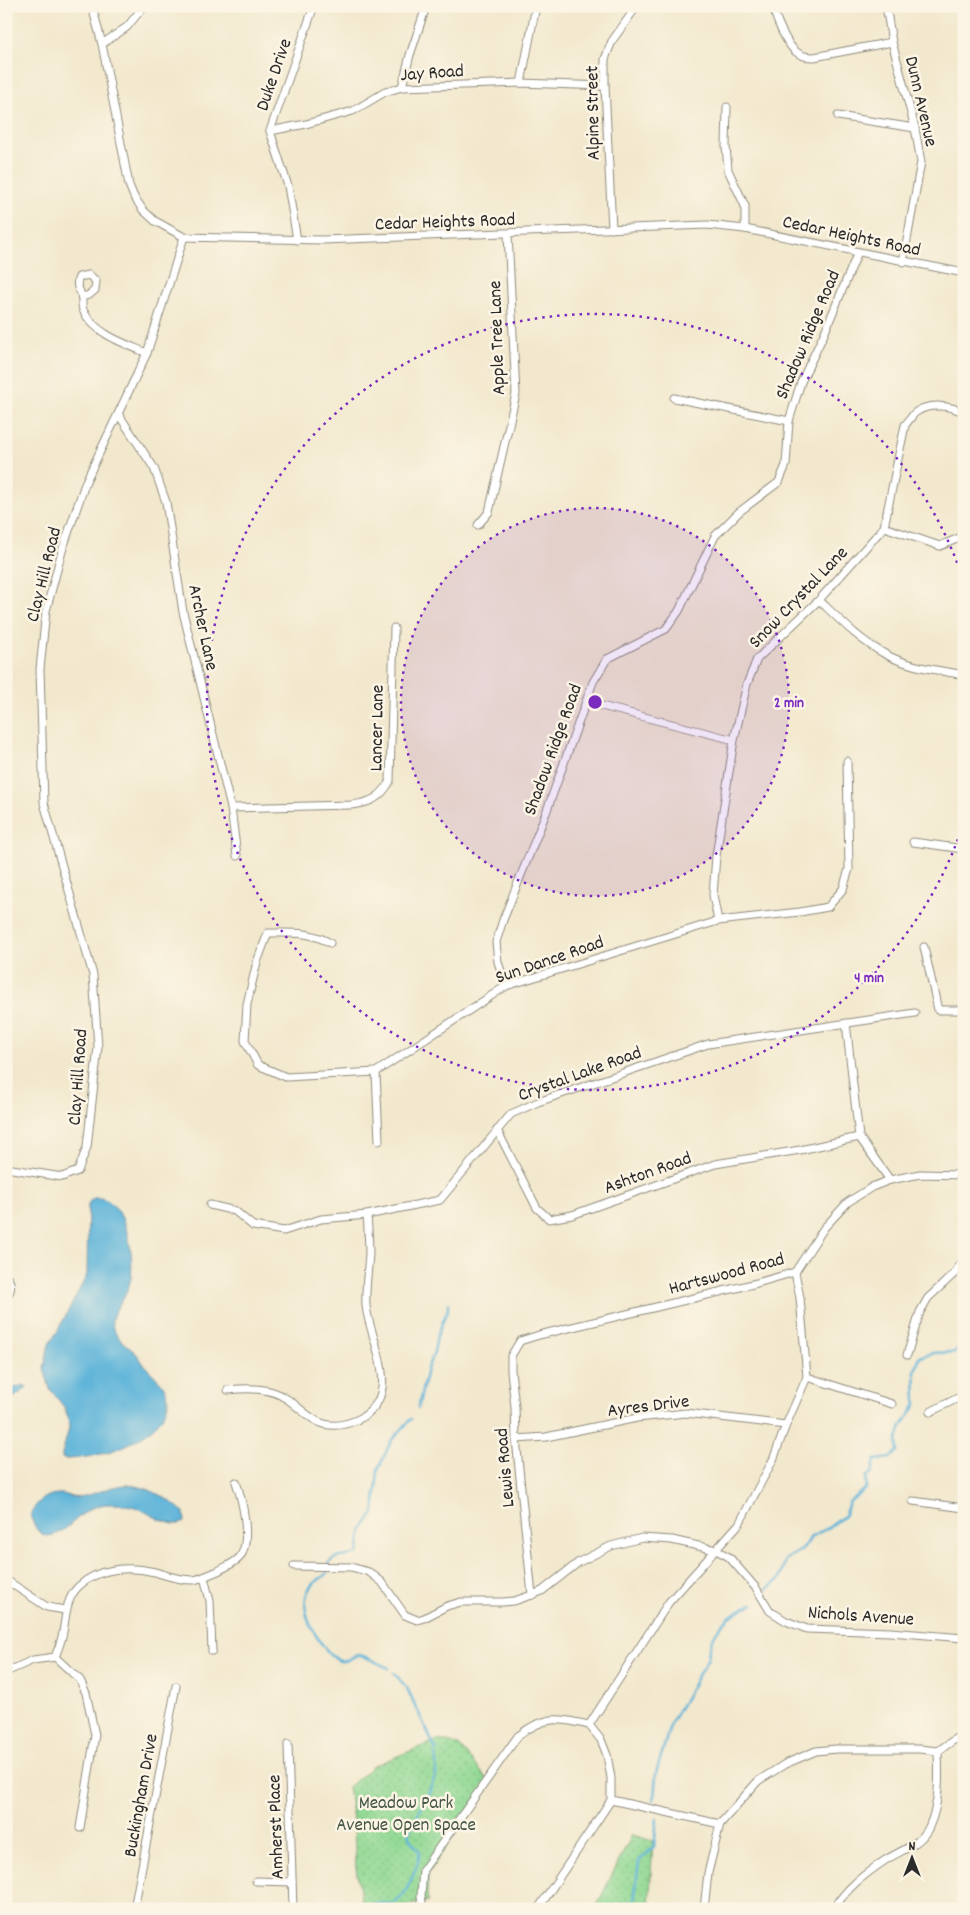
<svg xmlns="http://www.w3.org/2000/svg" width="970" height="1915" viewBox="0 0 970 1915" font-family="Dekko,sans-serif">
<defs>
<pattern id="park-dots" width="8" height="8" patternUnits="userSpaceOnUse" patternTransform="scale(1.25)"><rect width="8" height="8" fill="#90d893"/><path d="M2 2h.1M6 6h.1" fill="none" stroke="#7cba7f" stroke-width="1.8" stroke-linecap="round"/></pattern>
</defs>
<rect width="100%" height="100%" fill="#fcf5e5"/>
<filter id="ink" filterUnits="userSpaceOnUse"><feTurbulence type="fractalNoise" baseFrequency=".02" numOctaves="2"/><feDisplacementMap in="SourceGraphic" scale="10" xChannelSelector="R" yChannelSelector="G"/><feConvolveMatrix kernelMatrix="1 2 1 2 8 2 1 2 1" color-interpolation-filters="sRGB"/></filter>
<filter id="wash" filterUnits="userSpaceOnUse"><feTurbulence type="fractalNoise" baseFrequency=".0096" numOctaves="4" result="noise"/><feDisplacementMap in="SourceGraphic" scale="20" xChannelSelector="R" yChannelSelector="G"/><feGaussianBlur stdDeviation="1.12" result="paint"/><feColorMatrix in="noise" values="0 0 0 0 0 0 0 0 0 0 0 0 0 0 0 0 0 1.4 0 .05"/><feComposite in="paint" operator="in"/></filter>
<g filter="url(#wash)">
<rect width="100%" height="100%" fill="#f2e8cd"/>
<g fill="url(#park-dots)" stroke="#5e825f">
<path d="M438,1740L451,1743L459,1746L490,1782L428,1874L427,1895L428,1901L390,1909H363L356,1868L354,1828L348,1787L373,1766Z"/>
<path d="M632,1835L653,1841L649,1909H595Z"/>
</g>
<g fill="#5cb3d9" stroke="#446f82">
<path d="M94,1198C127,1194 136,1260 130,1282C127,1296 115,1308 112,1319C110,1333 126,1345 135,1352C140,1357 143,1365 149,1370C154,1376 160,1380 164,1387C175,1405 161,1421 148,1432C127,1449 94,1458 67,1459L62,1458V1454L69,1428L68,1417L64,1407L50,1389L44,1368L49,1344L57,1332L87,1275L88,1205L90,1201Z"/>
<path d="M23,1385L27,1387L26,1389L6,1403V1389H12Z"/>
<path d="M125,1485C146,1485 169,1498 184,1513L185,1522C170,1530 149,1512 135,1507C129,1505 119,1504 113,1504C79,1502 72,1536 45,1536L37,1530L31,1518C32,1504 47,1493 61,1494C68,1494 73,1499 80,1497C96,1494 109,1486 125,1485Z"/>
</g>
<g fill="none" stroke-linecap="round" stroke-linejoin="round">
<g stroke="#5cb3d9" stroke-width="2.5">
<path d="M418,1408L427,1369L434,1352L437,1336L448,1309V1303"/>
<path d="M328,1564C334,1554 349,1558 358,1553L362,1529L374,1514L378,1470L391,1441L411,1419"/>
<path d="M327,1573C321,1580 312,1581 308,1591C299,1612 316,1639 330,1654C333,1656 335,1660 340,1661C347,1662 351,1657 358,1655C364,1654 380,1665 389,1668"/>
<path d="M767,1589C784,1577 780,1578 785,1560L803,1549L811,1537L828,1528L844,1516L850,1501L866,1488V1477L872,1473L875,1460L890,1458L898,1451L897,1442L902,1426L916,1405L915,1371L920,1357L933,1353L955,1352L964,1345"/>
<path d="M654,1800L656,1773L671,1723L708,1658C709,1632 730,1612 753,1604"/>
<path d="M364,1909C367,1907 371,1905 375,1904C381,1903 389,1905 395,1902C407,1897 418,1864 420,1852L410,1839L408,1833L427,1797L436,1774V1750L407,1688L394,1673"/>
<path d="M633,1909L639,1861L654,1847L657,1819"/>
</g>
</g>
</g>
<g filter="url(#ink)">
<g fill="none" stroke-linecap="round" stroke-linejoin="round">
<g stroke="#8e8a7c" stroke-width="9">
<g id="street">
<path d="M92,6L102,44L129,185L134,197L143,210L155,221L184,237L323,240L707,225L745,229L964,273"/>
<path d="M773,6C775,18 786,43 795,51C801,56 806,57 814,57L892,42"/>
<path d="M886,6L892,42L915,128L921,162L903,262"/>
<path d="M102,44L127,27L144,6"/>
<path d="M521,83L536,6"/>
<path d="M402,87L410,55L426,7"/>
<path d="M727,107L726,146L728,170L745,206V229"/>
<path d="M838,116L915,128"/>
<path d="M270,131L306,124L353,111L385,92L402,87L521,83L605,86"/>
<path d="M612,229L605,86V59L612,41L637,6"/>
<path d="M297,240L288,186L270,131L314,6"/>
<path d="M82,297L89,295L95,290L96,281L89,275L79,277C75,285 79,288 81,295C83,300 81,305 83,310C94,334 126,344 147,353"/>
<path d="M674,398L789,421"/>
<path d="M119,415L154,468L166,502L183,612L231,808L237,856"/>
<path d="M478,525L489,512L516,394L508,234"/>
<path d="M884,527L940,546L964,536"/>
<path d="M819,600C840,620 859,640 885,654C908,667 938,670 964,675"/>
<path d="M586,702L734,740"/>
<path d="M231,808L351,805C370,803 381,798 390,781L394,628"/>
<path d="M913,842L964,849"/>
<path d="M718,921L713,895L716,856L734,740L747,684L757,659L819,600L884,527L905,425C909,421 912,415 916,412C929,403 951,405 964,413"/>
<path d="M330,943C310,931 292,933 268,933L257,962L247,1004L245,1041L258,1065L286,1077L376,1072L506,986L718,921L800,912L828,907L843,889L849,869L847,761"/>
<path d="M924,947L938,1010H964"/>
<path d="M506,986L498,962L496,942L503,920L546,813L593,682L607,659L666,629L679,611L715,536L739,512L779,482L786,465L789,421L801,382L824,334L858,252"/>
<path d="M846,1023L859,1137L890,1180"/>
<path d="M376,1072L379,1141"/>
<path d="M497,1130L537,1208L549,1219L572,1215L715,1164L800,1150L859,1137"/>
<path d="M6,1168L62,1177L78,1171L87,1147L98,1047L93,975L44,803L40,669L46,611L62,551L86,481L147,353L184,237"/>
<path d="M210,1205L235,1211L253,1226L284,1231L321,1219L367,1215L440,1200L511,1114L538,1102L708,1044L915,1013"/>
<path d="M6,1276C12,1283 12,1290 6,1297"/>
<path d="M907,1355L920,1312L928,1298L954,1274L964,1259"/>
<path d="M807,1377L892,1404"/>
<path d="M228,1390C247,1388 271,1387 287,1399C298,1406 308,1418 321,1423C334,1428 349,1424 361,1418C404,1393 370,1342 366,1306C365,1288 368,1271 369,1253C369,1241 368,1228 367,1215"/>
<path d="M930,1412L964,1395"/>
<path d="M516,1439L546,1437L637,1418L686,1413L786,1425"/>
<path d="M913,1501L964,1508"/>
<path d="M294,1566L351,1567L369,1572L382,1582L405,1615L417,1620L424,1618L447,1606L461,1602H503L514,1601L532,1595L542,1591L579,1562L611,1546L642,1538L672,1540L716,1550L729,1557L756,1588L770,1611L786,1621L807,1629L890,1632L964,1638"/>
<path d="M204,1577L210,1601L212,1651"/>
<path d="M6,1580L47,1607L65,1610"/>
<path d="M532,1595L516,1439L515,1407L511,1371V1356L520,1341L539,1335L757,1283L795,1272L824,1228L848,1202L872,1187L890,1180L920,1174L964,1175"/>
<path d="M55,1657L80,1680L86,1693L95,1735L80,1828"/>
<path d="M6,1672L33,1660L55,1657C58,1649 62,1640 63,1632C66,1615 66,1598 79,1586C99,1567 130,1566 155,1572C168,1576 179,1580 193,1580C201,1579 210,1574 218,1571C225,1567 235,1563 240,1557C252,1540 242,1499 236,1482"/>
<path d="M589,1725L669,1602L739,1524L773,1460L786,1425L807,1377L800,1298L795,1272"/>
<path d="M288,1744L293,1909"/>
<path d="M938,1751L964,1733"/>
<path d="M611,1800L720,1824"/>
<path d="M256,1881L292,1882"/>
<path d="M134,1909L176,1686"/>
<path d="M423,1909L421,1896L423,1870L518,1736C546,1715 557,1718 589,1725"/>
<path d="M538,1909L611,1800V1778L607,1755L601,1740L589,1725"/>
<path d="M704,1909L708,1873L720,1824L758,1781L785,1764L816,1751L836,1749H919L938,1751"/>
<path d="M834,1909C845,1889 865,1874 884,1861C899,1851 921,1845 929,1827C940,1803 939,1777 938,1751"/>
</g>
</g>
<use href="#street" stroke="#fff" stroke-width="7"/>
</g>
</g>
<circle cx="595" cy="702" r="194" fill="#7b2cbf" fill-opacity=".12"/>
<g fill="none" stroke="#7b2cbf" stroke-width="2.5" stroke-dasharray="2.5 5">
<circle cx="595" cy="702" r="194"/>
<path d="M963 825A388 388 0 1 1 963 579"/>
</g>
<g text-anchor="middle" stroke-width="5" stroke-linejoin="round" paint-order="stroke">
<g font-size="19" fill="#2b2b2b" stroke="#fcf5e5">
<text transform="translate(432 71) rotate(-4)" y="7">Jay Road</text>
<text transform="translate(272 74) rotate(-71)" y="7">Duke Drive</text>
<text transform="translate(923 101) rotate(77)" y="7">Dunn Avenue</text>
<text transform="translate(591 113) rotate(-91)" y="7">Alpine Street</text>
<text transform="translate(445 220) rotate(-2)" y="7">Cedar Heights Road</text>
<text transform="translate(852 234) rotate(12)" y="7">Cedar Heights Road</text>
<text transform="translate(806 334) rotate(-67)" y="7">Shadow Ridge Road</text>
<text transform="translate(495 338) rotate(-92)" y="7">Apple Tree Lane</text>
<text transform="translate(42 574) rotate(-76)" y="7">Clay Hill Road</text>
<text transform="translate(797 596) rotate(-46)" y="7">Snow Crystal Lane</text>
<text transform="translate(205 627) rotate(78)" y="7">Archer Lane</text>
<text transform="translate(375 728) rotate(-89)" y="7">Lancer Lane</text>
<text transform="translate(551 749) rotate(-70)" y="7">Shadow Ridge Road</text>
<text transform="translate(549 958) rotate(-19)" y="7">Sun Dance Road</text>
<text transform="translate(579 1072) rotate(-20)" y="7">Crystal Lake Road</text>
<text transform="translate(76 1077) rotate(-86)" y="7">Clay Hill Road</text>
<text transform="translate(647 1171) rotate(-20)" y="7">Ashton Road</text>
<text transform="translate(726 1272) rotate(-15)" y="7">Hartswood Road</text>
<text transform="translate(648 1404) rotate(-7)" y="7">Ayres Drive</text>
<text transform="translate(503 1468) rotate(-95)" y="7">Lewis Road</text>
<text transform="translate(861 1614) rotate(4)" y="7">Nichols Avenue</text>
<text transform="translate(139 1795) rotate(-80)" y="7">Buckingham Drive</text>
<text transform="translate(274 1827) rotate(-92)" y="7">Amherst Place</text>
</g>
<g font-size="19" fill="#445645" stroke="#fcf5e5">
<text x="406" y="1808">Meadow Park<tspan x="406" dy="22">Avenue Open Space</tspan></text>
</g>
</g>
<circle cx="595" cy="702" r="8" fill="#7b2cbf" stroke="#fcf5e5" stroke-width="2.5"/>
<g font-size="15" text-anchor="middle" font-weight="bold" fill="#7b2cbf" stroke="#fcf5e5" stroke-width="5" stroke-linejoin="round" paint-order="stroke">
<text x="789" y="707">2 min</text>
<text x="869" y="982">4 min</text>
</g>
<rect width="970" height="1915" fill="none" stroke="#fcf5e5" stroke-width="25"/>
<g transform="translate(912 1858)" stroke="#fcf5e5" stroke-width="4" paint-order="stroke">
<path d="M0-4L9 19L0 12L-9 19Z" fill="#2b2b2b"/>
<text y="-8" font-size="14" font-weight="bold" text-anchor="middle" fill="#2b2b2b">N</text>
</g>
</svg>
